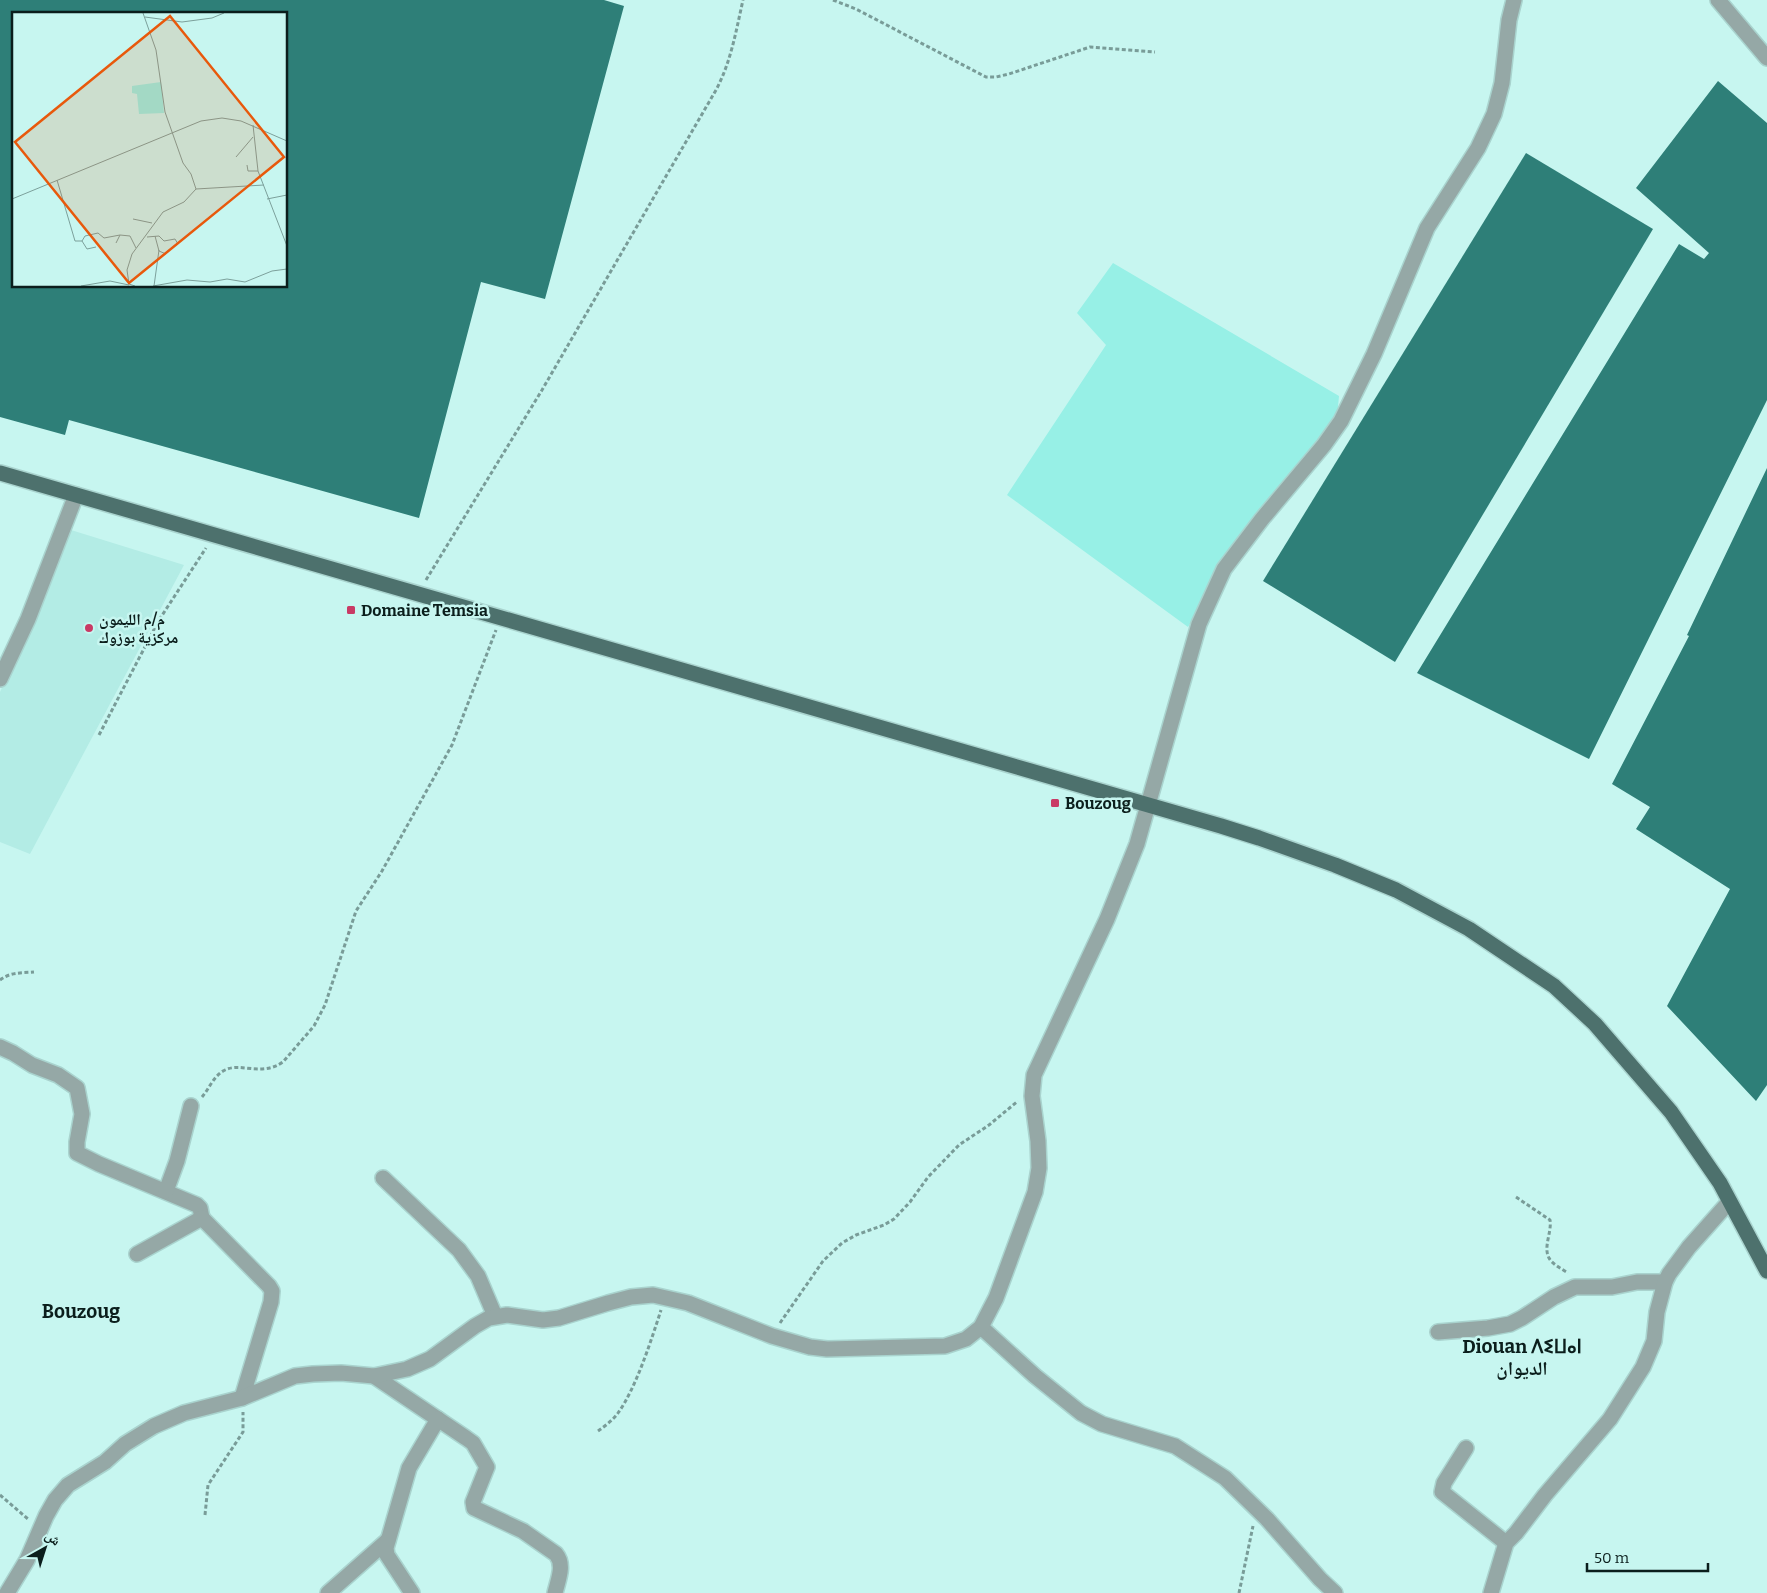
<svg xmlns="http://www.w3.org/2000/svg" width="1767" height="1593" viewBox="0 0 1767 1593" font-family="Bitter,'Noto Naskh Arabic','Noto Sans Tifinagh',serif">
<rect width="100%" height="100%" fill="#c7f6f0"/>
<path fill="#b3ece5" d="M71,530L184,565L30,854L0,842V692Z"/>
<path fill="#97f0e6" d="M1113,263L1339,396L1337,417L1238,543L1188,627L1007,495L1106,345L1077,313Z"/>
<g fill="#2e7f78" fill-rule="evenodd">
<path d="M0,0H604L624,6L545,299L481,282L419,518L69,420L65,435L0,417ZM14,14H286V286H14Z"/>
<path d="M1718,81L1767,123V400L1589,759L1417,673L1679,244L1704,259L1709,253L1636,188Z"/>
<path d="M1526,153L1653,229L1395,662L1263,581Z"/>
<path d="M1767,468V1085L1756,1101L1667,1006L1730,889L1636,829L1650,807L1612,784L1689,636L1687,635Z"/>
</g>
<g fill="none" stroke-linecap="round" stroke-linejoin="round">
<g stroke="#a9d3ce" stroke-width="18">
<g id="minor">
<path d="M1718,0L1767,58"/>
<path d="M0,679L28,619L76,495"/>
<path d="M0,1047L13,1053L32,1065L58,1075L77,1088L82,1114L77,1142V1153L99,1164L197,1205L200,1208L202,1218"/>
<path d="M383,1178L459,1250L478,1276L495,1316"/>
<path d="M166,1191L177,1161L191,1106"/>
<path d="M137,1254L202,1218L269,1286L272,1291L271,1302L242,1398"/>
<path d="M981,1327L1035,1376L1081,1413L1102,1424L1175,1446L1225,1478L1267,1519L1320,1579L1335,1593"/>
<path d="M1438,1332L1488,1328L1510,1324L1522,1318L1554,1297L1575,1287H1612L1637,1282H1665"/>
<path d="M374,1376L466,1438L473,1443L487,1467L473,1502L474,1508L523,1531L556,1554C565,1565 558,1580 555,1593"/>
<path d="M1466,1448L1444,1483L1442,1492L1506,1543"/>
<path d="M7,1593L27,1560L46,1516L55,1500L68,1485L105,1462L125,1444L154,1426L184,1413L242,1398L295,1376L313,1374L341,1373L374,1376L407,1369L430,1359L475,1326L489,1318L507,1315L543,1320L559,1318L608,1303L631,1297L653,1295L688,1303L772,1336L810,1347L827,1349L945,1346L966,1339L981,1327L996,1298L1035,1192L1039,1168L1038,1141L1032,1096L1034,1075L1107,919L1137,844L1199,624L1224,569L1262,519L1324,445L1341,421L1374,354L1427,228L1478,148L1494,114L1502,83L1509,20L1514,0"/>
<path d="M328,1593L388,1540"/>
<path d="M412,1593L387,1555L386,1548L409,1468L438,1419"/>
<path d="M1491,1593L1506,1543L1516,1533L1545,1495L1610,1419L1643,1367L1654,1341L1657,1312L1665,1282L1669,1274L1689,1247L1729,1202"/>
</g>
</g>
<g stroke="#a9d3ce" stroke-width="18">
<path id="major" d="M0,473L1221,826L1259,838L1335,865L1396,890L1469,929L1554,986L1595,1024L1671,1112L1720,1183L1767,1271"/>
</g>
<g stroke="#799c98" stroke-width="3" stroke-dasharray="4 2.5" stroke-linecap="butt">
<path d="M833,0L856,9L986,77H996L1009,74L1090,47L1155,52"/>
<path d="M426,580L542,390L716,90C731,62 736,31 743,0"/>
<path d="M99,735L159,620L206,548"/>
<path d="M0,980C10,972 22,973 34,972"/>
<path d="M202,1097C209,1089 214,1075 225,1070C241,1062 261,1077 283,1062L314,1026L325,1005L356,911L382,871L452,745L496,630"/>
<path d="M1516,1197L1550,1220C1552,1232 1543,1247 1549,1258C1552,1264 1562,1269 1568,1273"/>
<path d="M780,1323L823,1261L842,1243L856,1235L884,1225L894,1219L910,1202L928,1177L959,1145L989,1125L1018,1101"/>
<path d="M598,1431C605,1426 613,1420 618,1413C636,1388 651,1341 661,1310"/>
<path d="M0,1495L28,1519"/>
<path d="M205,1515L208,1485L243,1432V1412"/>
<path d="M1239,1593L1253,1526"/>
</g>
<use href="#minor" stroke="#95a8a6" stroke-width="15"/>
<use href="#major" stroke="#4d716d" stroke-width="15"/>
</g>
<g fill="#c93a65" stroke="#c7f6f0" stroke-width="2">
<rect x="346" y="605" width="10" height="10" rx="2.5"/>
<circle cx="89" cy="628" r="5"/>
<rect x="1050" y="798" width="10" height="10" rx="2.5"/>
</g>
<g text-anchor="middle" stroke-width="5" stroke-linejoin="round" paint-order="stroke">
<g font-size="16" font-weight="bold" fill="#0b1e1c" stroke="#c7f6f0" text-anchor="start">
<text x="361" y="616">Domaine Temsia</text>
<text x="99" y="625">م/م الليمون<tspan x="99" dy="18">مركزية بوزوك</tspan></text>
<text x="1065" y="809">Bouzoug</text>
</g>
<g font-size="19" font-weight="bold" fill="#0b1e1c" stroke="#c7f6f0">
<text x="81" y="1318">Bouzoug</text>
<text x="1522" y="1353">Diouan ⴷⵉⵡⴰⵏ<tspan x="1522" dy="22">الديوان</tspan></text>
</g>
</g>
<g transform="translate(12 12)">
<rect width="275" height="275" fill="#c7f6f0"/>
<path d="M149,70L152,101L127,102L125,82L120,81V74Z" fill="#97f0e6"/>
<path fill="none" stroke="#7ca09b" stroke-width="1" d="M133,5L170,10L200,6L212,1M241,113L246,159L275,234M224,145L241,125M235,153L236,159H246M45,168L63,229H70L75,237L84,235M184,177L252,173M0,187L189,109L210,106L229,109L275,129M255,187L275,183M121,207L140,211M143,224L147,239L154,242M135,225L147,224L152,229L163,227L166,232M70,229L73,224L86,221L92,226L108,223M104,231L108,223L118,224L124,236M69,274L98,269L117,273M123,274L117,272L115,258L120,242L151,200L172,190L184,177L179,162L171,151L153,100L144,38L131,1M141,274L175,268L198,270L215,267L233,270L260,259L275,257M142,274L147,238"/>
<path fill="#e8590c" fill-opacity="0.15" stroke="#e8590c" stroke-width="2.5" d="M158,4L272,145L117,271L3,130Z"/>
<rect width="275" height="275" fill="none" stroke="#0b1e1c" stroke-width="2.5"/>
</g>
<g transform="translate(45 1548) rotate(39)" stroke="#c7f6f0" stroke-width="4" paint-order="stroke">
<path d="M0-4L9 19L0 12L-9 19Z" fill="#0b1e1c"/>
<text y="-8" font-size="14" font-weight="bold" text-anchor="middle" fill="#0b1e1c">ش</text>
</g>
<path d="M1587 1563v8h121v-8" fill="none" stroke="#0b1e1c" stroke-width="2.5"/>
<text x="1594" y="1563" font-size="15" fill="#0b1e1c" stroke="#c7f6f0" stroke-width="4" paint-order="stroke">50 m</text>
</svg>
